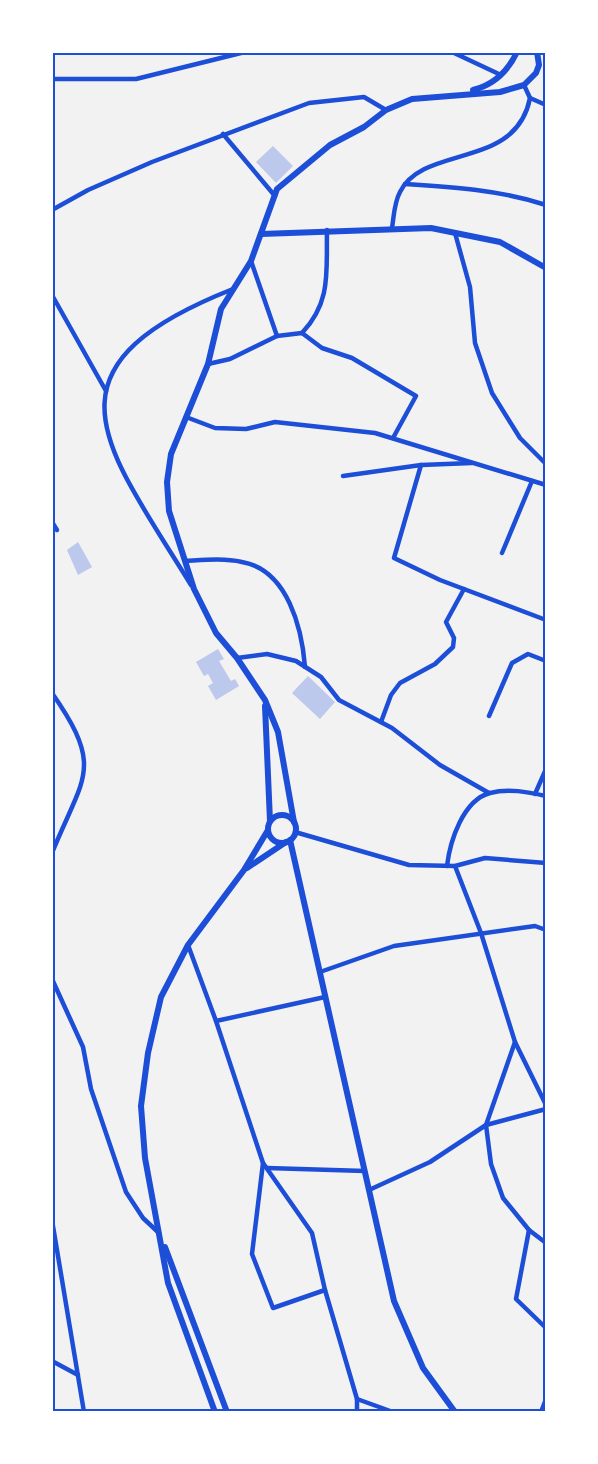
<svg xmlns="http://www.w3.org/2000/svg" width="598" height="1464" viewBox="0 0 598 1464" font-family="Inter,sans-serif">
<rect width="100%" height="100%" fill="#f2f2f2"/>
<g fill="#bdc9ec">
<path d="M273,146L293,166L276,183L256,162Z"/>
<path d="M78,542L92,567L78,575L67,550Z"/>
<path d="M218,649L224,659L219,661L231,681L235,679L239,686L216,700L208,686L213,683L208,674L204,676L196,662Z"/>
<path d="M308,676L335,702L320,719L292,693Z"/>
</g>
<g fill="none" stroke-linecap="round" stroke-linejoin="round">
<g stroke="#1d4ed8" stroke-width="4.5">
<path d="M452,52L501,75"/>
<path d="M52,79H136L245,52"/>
<path d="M530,98L546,105"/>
<path d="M223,134L275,196"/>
<path d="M405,184C453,187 500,190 546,205"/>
<path d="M52,210L88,190L152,162L309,103L364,97L386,110"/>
<path d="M392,228C394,216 394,203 400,192C424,144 516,170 530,98L524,85"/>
<path d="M455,233L470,287L475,343L492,393L520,438L546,464"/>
<path d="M251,261L277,336"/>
<path d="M52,295L106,391"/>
<path d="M302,333C332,301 326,271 327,230"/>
<path d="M208,364L230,359L277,336L302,333L322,348L352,358L416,396L393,438"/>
<path d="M186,417L215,428L246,429L275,422L375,433L546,485"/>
<path d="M421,465L394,558L440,580L546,620"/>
<path d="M343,476L421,465L472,463"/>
<path d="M52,522L57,530"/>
<path d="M502,553L532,481"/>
<path d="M185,561C204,560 223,558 242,562C288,570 302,629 305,667"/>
<path d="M191,585C105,445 33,368 233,289"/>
<path d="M237,658L267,654L296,661L321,677L339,700L392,728L440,765L489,793"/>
<path d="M52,693C105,769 83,776 52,853"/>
<path d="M489,716L512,663L528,654L546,661"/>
<path d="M381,722L391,695L400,683L435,664L453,647L454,638L446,622L464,589"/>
<path d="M535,794L546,769"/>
<path d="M295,832L409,865L455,866L485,858L546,863"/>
<path d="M447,866C450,841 463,800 490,793C508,788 528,792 546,796"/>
<path d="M455,866L481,933L515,1042L546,1105"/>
<path d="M188,945L216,1021L263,1163L252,1254L273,1308L325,1290"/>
<path d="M320,972L394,946L535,926L546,930"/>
<path d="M52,979L83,1047L91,1089L126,1192L143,1218L159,1233"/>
<path d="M216,1021L325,997"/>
<path d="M515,1042L486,1125L491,1164L503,1198L529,1230L546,1243"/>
<path d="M263,1163L312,1233L325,1290L357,1399L393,1412"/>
<path d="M267,1168L365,1171"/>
<path d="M369,1190L430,1162L486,1125L546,1109"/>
<path d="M52,1220L84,1412"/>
<path d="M529,1230L516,1299L546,1328"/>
<path d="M52,1361L78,1375"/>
<path d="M357,1412V1399"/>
<path d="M541,1412L546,1399"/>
</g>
<g stroke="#1d4ed8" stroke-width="6">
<path d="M473,90C493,85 508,71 517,52"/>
<path d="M261,234L431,228L500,242L546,268"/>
<path d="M265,706L270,821"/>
<circle cx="282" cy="829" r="14"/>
<path d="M294,822L278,732L265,700L237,658L216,633L194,589L169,511L167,482L171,454L208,364L221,309L251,261L277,189L330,145L364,127L386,110L412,99L500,92L524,85L536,73L539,65L537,52"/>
<path d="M290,840L394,1301L423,1368L455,1412"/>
<path d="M247,868L286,842"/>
<path d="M165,1247L227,1412"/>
<path d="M215,1412L168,1283L145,1158L141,1106L148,1053L161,997L188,945L244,870L268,830"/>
</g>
</g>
<rect width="598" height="1464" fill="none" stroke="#ffffff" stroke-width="108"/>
<rect x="54" y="54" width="490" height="1356" fill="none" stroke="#1d4ed8" stroke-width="2"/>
</svg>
